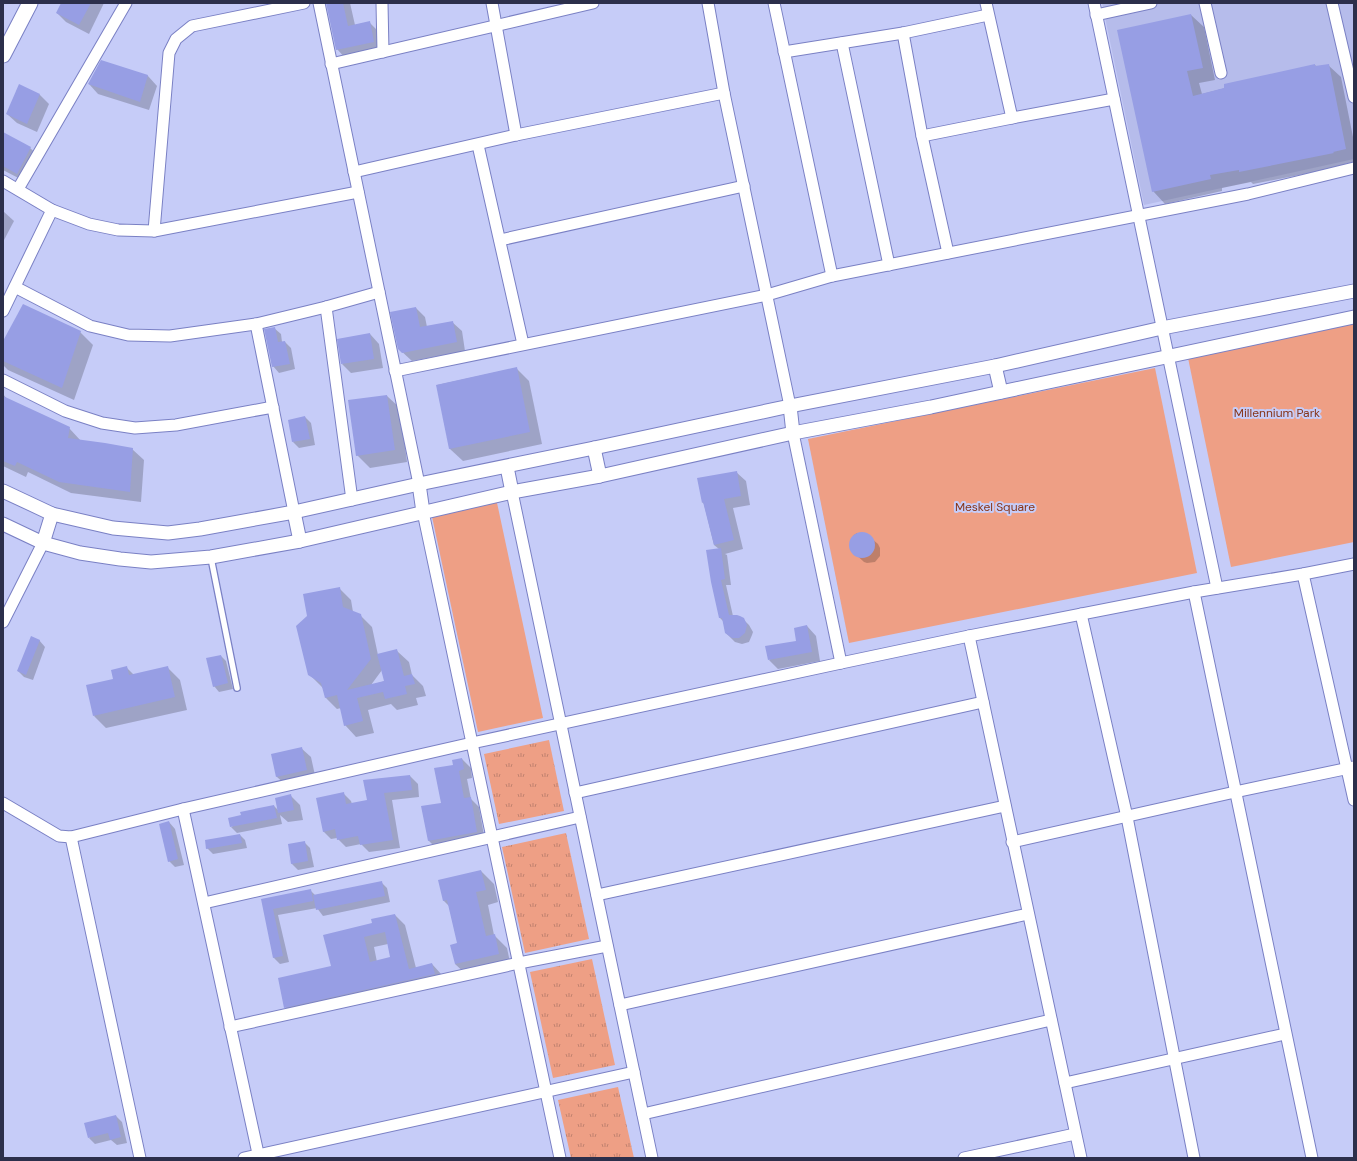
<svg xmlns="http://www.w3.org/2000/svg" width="1357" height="1161" viewBox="0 0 1357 1161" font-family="'DM Sans',sans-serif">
<defs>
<pattern id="grass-tufts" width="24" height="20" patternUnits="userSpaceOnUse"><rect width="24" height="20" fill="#ee9f85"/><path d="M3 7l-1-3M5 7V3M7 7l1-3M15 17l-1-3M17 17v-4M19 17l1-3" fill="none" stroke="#c1826f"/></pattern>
</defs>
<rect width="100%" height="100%" fill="#c6ccf8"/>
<path fill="#b6bceb" d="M1102,3H1354V159L1144,205Z"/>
<g fill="url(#grass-tufts)">
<path d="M549,740L564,811L499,824L484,754Z"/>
<path d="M566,833L589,939L525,953L502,847Z"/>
<path d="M592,959L615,1065L553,1078L530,972Z"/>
<path d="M618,1087L634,1158H571L558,1100Z"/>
</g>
<g fill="#ee9f85">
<path d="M1354,319V542L1231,567L1187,353Z"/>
<path d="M1155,368L1197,573L849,643L808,439Z"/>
<path d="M496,498L543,718L478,732L431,512Z"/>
</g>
<g fill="#0003" fill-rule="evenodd">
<path d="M62,3H104L89,34L66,22L57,13Z"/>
<path d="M327,3H350L355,25L369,22L379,32L383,51L346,59L337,49Z"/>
<path d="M1191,15L1204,27L1215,80L1199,83L1202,94L1315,65L1317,67L1328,65L1341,77L1354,142V162L1345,164V166L1253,184L1251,182L1222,188V191L1165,204L1153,191Z"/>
<path d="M101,61L148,76L157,86L149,110L98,94L89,84Z"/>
<path d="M20,86L40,95L49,104L37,132L17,123L7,114Z"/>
<path d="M3,133L30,148L40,157L26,182L3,170Z"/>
<path d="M3,211L14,221L3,242Z"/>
<path d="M416,308L425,317L427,327L452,322L462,331L465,351L412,361L399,349Z"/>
<path d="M274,328L281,334L282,342H285L291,348L295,369L279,373L273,366Z"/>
<path d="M80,332L93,345L74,400L8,370L3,365V344Z"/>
<path d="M370,334L379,344L383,368L351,373L342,364Z"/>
<path d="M516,368L529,381L542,444L463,461L450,449L437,385Z"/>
<path d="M3,394L7,399L69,428L81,441L132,449L144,460L141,502L71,493L28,472L26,477L3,466Z"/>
<path d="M387,396L400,408L407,462L370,468L357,455Z"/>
<path d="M305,417L311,423L315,445L299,448L293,442Z"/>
<path d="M736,472L746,481L750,505L733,508L743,549L725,554L727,555L731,585H726L733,616L743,619L749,625L753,632L752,635L749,642L742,644L735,642L726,633L724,622L720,618L719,549L714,545L704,504L702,502Z"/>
<path d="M857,533H865L878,544L880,548V556L875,562L867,563L864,562L851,550L850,542L854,535Z"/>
<path d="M339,588L351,600L353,612L360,615L372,627L378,655L397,651L409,662L412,675L423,686L426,696L416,698L418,705L397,710L391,704L368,710L374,733L356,737L345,725L341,708L337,709L326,698L323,688L309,674ZM382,670L385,681L371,685Z"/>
<path d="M807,626L816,636L820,661L778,669L769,660L797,641Z"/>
<path d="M39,640L45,647L33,680L24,677L18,671Z"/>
<path d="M221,656L226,661L233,689L219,692L214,686Z"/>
<path d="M126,667L134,675L168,668L180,680L187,710L106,728L94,716L114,679Z"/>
<path d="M301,748L311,757L316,780L287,786L277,777L272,755Z"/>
<path d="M462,759L471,768L472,778L467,779L471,799L479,807L485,841L437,849L429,841L423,807L442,804L454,766Z"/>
<path d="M410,776L418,784L419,797L392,800L400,848L369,852L361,844L346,847L337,838L331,839L323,831L343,793L351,801L352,804L368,801Z"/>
<path d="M291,796L300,805L303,820L288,822L280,815L282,824L237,833L231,827L274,806L278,810Z"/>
<path d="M169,822L175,829L184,865L175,867L169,861Z"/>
<path d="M240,835L245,840L247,848L213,854L207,848Z"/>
<path d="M304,842L310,848L314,867L298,870L292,864L289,845Z"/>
<path d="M481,871L494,884L498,902L488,905L494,935L507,948L511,967L468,976L455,964L458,944L449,906L443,900Z"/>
<path d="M381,882L387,888L390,902L323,916L317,908L278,915L289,962L280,964L274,958L262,900L310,890L316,896Z"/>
<path d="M395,915L405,925L416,968L432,964L442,975L296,1018L285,1007L332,967L373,924ZM388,944L392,958L377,962L374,947Z"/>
<path d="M116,1116L122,1122L127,1143L117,1145L111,1140L95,1144L89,1138Z"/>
</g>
<g fill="#979ee4" fill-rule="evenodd">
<path d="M61,3H91L79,25L56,13Z"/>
<path d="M326,3H343L348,26L370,21L374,42L336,50Z"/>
<path d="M1191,14L1203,68L1187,71L1193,96L1224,88V84L1233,82L1315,64V66L1329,64L1346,149L1333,152L1334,153L1239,172V170L1210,175L1211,179L1152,192L1117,30Z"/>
<path d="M101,60L148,75L140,102L88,84Z"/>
<path d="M19,84L40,94L27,124L6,114Z"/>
<path d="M3,132L31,147L17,174L3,166Z"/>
<path d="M23,304L81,331L62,388L3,361V341Z"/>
<path d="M416,307L420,327L453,321L457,342L402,353L398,349L390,312Z"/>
<path d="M275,327L278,342L285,341L290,364L272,367L264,329Z"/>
<path d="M370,333L374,359L341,364L337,339Z"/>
<path d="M517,367L530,432L449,449L436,385Z"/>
<path d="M387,395L395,450L356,456L348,400Z"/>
<path d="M3,396L70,427L68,438L105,443L133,448L130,492L59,482L17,462L15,466L3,461Z"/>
<path d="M305,416L310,439L292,442L288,420Z"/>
<path d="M737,471L741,496L724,499L734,540L714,545L703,502L702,503L697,478Z"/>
<circle cx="862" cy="545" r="13"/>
<path d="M721,548L725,579L721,580L729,615H737L740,616L744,618L747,625L745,633L739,638H732L725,633L722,618H719L711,582L706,550Z"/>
<path d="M340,587L343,607L361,614L371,659L347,690L384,681L377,654L397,649L404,676L412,674L415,684L405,686L407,694L385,699L383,692L357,698L363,721L344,726L337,695L325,698L321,683L308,675L296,626L307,616L303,594Z"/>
<path d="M807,625L812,652L768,660L765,646L796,641L794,628Z"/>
<path d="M31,636L40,640L26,675L17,671Z"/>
<path d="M221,655L228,683L213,687L206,658Z"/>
<path d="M127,666L129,675L168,666L175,697L93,716L86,685L113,679L111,670Z"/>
<path d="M302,747L307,770L276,777L271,754Z"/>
<path d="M462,758L464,769L459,771L464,798L471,797L477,832L428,841L421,806L441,803L434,768L453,765L452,760Z"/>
<path d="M410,775L412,790L384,793L393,840L360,845L358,836L337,840L335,829L323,832L316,798L344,792L346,804L367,800L363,780Z"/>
<path d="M291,794L294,810L278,813L275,798Z"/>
<path d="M274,805L277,818L230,827L228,818L241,815L240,812Z"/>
<path d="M169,821L178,859L168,862L159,824Z"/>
<path d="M240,834L242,843L206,849L205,840Z"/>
<path d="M305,841L308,861L291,864L288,844Z"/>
<path d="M481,870L486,890L476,892L486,936L495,934L499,954L455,964L450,945L457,943L447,900L443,901L438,880Z"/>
<path d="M382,881L385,896L316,910L313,895Z"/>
<path d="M311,889L313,901L273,909L283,956L273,958L261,899Z"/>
<path d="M395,914L409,969L432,963L435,974L284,1008L278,978L331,966L323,935L372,923L371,919ZM385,932L390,957L370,962L364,937Z"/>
<path d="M116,1115L121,1137L110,1140L108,1133L88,1138L84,1123Z"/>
</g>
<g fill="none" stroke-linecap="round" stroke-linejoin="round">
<g stroke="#7a80c4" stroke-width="8">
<path id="service" d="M211,558L237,688"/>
</g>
<g stroke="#7a80c4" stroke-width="13">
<g id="minor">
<path d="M319,3L419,484"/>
<path d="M382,3L383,52"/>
<path d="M492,3L516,135"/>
<path d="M708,3L724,93L790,406"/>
<path d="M774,3L832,276"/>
<path d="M986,3L1012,118"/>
<path d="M1094,3L1217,588"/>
<path d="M1205,3L1221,73"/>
<path d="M1332,3L1354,97"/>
<path d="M1096,15L1151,3"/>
<path d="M903,33L922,136L948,253"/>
<path d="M842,43L889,265"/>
<path d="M784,52L903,33L988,15"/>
<path d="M331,64L593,3"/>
<path d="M922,136L1012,118L1114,99"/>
<path d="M478,145L523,344"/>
<path d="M354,172L516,135L724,93"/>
<path d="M3,181L52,210L89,224L118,230L154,231L358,192"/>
<path d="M18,189L126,3"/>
<path d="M154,231L169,53L176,39L192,26L304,3"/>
<path d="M500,240L744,186"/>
<path d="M15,287L90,326L128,335L170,336L256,324L326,307L379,292"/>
<path d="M326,307L352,500"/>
<path d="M3,311L52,210"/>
<path d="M256,324L294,512"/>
<path d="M395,371L767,295L832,276L1248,194L1354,168"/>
<path d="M3,380L65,411L102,423L135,428L176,425L273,407"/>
<path d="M793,433L841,663"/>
<path d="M512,492L652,1158"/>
<path d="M423,512L560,1158"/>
<path d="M1303,574L1354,800"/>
<path d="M1194,592L1312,1158"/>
<path d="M1081,614L1127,817L1194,1158"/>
<path d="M3,622L43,543"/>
<path d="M969,636L1081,1158"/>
<path d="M575,793L983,702"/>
<path d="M3,803L59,836L71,837L183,809L472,743L841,663L969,636L1194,592L1303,574L1354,564"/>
<path d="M183,809L259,1158"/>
<path d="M71,837L140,1158"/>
<path d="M1012,842L1235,792L1354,767"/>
<path d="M597,895L1005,806"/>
<path d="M204,903L580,817"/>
<path d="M620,1005L1028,914"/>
<path d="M230,1027L519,963L607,946"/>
<path d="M1065,1083L1285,1034"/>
<path d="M643,1114L1051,1020"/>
<path d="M244,1158L634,1072"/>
<path d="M964,1158L1075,1134"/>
</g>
</g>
<g stroke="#7a80c4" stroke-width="15">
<g id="tertiary">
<path d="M995,366L1001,392"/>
<path d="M790,406L793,433"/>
<path d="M594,448L600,476"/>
<path d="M507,467L512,492"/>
<path d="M419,484L423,512"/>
<path d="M3,491L52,514L113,528L168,533L200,529L294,512L419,484L594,448L790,406L995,366L1162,328L1354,291"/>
<path d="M294,512L300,541"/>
<path d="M3,524L43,543L80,553L120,559L151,562L211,557L300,541L512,492L600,476L793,433L931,407L1354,317"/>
<path d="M43,543L52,514"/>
</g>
</g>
<g stroke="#7a80c4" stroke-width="17">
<path id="secondary" d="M3,55L30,3"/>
</g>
<use href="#service" stroke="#fff" stroke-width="5.5"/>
<use href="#minor" stroke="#fff" stroke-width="11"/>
<use href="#tertiary" stroke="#fff" stroke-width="13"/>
<use href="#secondary" stroke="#fff" stroke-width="15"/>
</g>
<g text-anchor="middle" stroke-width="4" stroke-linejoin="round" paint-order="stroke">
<g font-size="12" fill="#863519" stroke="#c6ccf8">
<text x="1277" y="417">Millennium Park</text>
<text x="995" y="511">Meskel Square</text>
</g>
</g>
<rect width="1357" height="1161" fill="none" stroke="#2c2f4b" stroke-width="8"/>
</svg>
